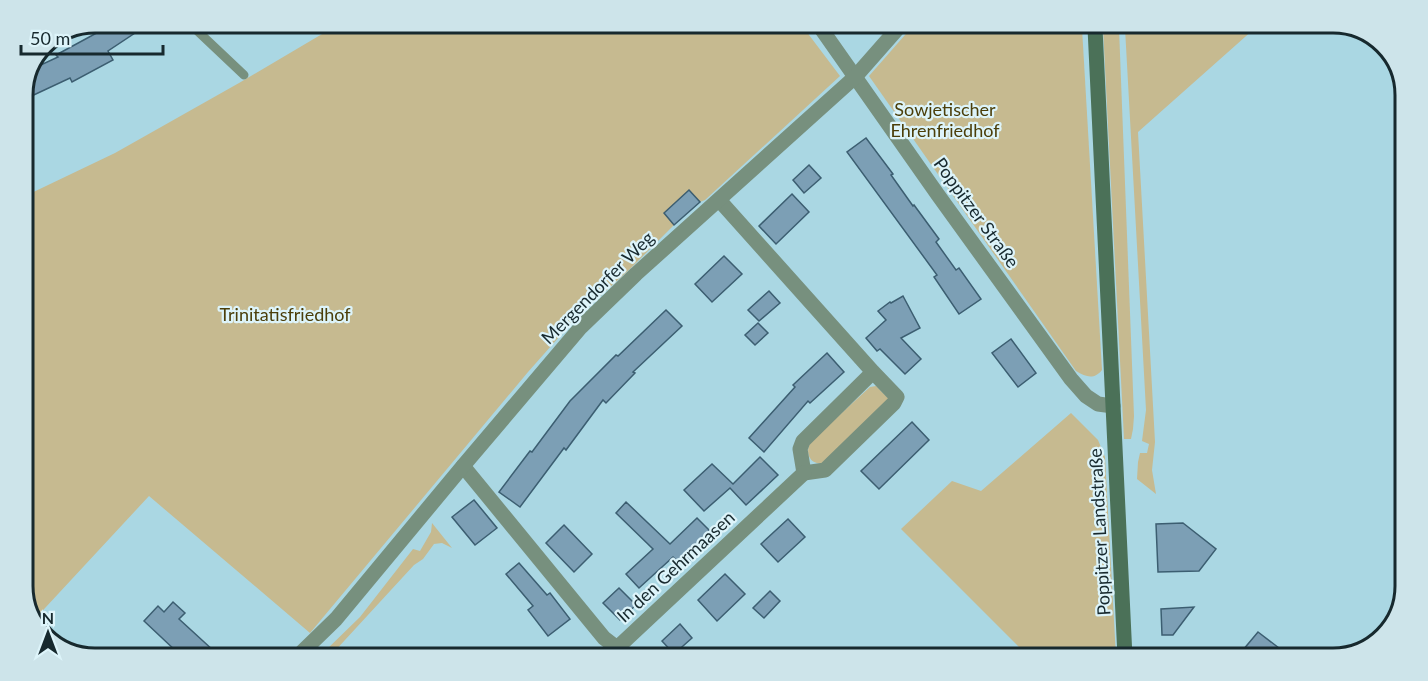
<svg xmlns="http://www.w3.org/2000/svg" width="1428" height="681" viewBox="0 0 1428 681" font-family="Lato,sans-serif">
<rect width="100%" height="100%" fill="#aad7e3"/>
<g fill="#c6ba90">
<path d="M339,24L803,27L840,76L705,200L700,202L674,225L629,270L575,319L528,372L310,633L149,496L33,621L23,592V197L115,153L239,83Z"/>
<path d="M912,27L1082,28L1102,370C1094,380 1086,377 1076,371L869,76Z"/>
<path d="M1103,28H1119L1134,416L1133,429L1131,439H1124Z"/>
<path d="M1125,28L1254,29L1138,132L1155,442L1152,470L1156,494L1137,479L1138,462L1140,453H1147L1149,444L1142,441L1146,410Z"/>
<path d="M876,386L889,399L825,463C810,466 804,453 811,441L870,387Z"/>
<path d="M1071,413L1098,440L1105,457L1116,657H1029L901,529L952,481L981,491Z"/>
<path d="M432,523L452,548L442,543L434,544L423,559L414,565L333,653H323L360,617L413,549L420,551L431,532Z"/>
</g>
<g fill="#7c9fb5" stroke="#3c5e71" stroke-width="1.5">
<path d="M115,23H150L108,51L113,60L72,82L70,78L23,100V90L32,69L58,57L56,55Z"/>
<path d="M866,138L893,174L891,175L913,206L914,205L939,239L936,242L956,270L959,268L981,299L959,314L934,277L937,275L847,152Z"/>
<path d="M809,165L821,178L804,193L793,180Z"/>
<path d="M689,190L700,202L674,225L664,213Z"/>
<path d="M792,194L809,212L776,244L759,226Z"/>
<path d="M724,256L742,274L712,302L695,284Z"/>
<path d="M769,291L780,303L759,321L748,310Z"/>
<path d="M903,296L920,328L901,338L921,359L905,374L880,349L877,351L866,338L886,320L878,311L890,302L891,303Z"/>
<path d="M666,310L682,326L633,372L635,373L606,403L603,400L566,450L564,448L520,507L499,492L530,451L532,452L570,401L616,355L618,356Z"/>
<path d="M758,323L768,333L755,345L745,335Z"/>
<path d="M1011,339L1036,373L1018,387L992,353Z"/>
<path d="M827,353L844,372L810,403L808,401L764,452L749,438L795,387L793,385Z"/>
<path d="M912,422L929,440L879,489L861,471Z"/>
<path d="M760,457L778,475L746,505L730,488L704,511L684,490L712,464L733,484Z"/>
<path d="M474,500L497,528L475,545L452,517Z"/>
<path d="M626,502L670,544L697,518L715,536L683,567L673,557L639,588L626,574L653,549L616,513Z"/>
<path d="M788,519L805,537L778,562L761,544Z"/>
<path d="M1183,523L1216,549L1199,571L1158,572L1156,524Z"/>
<path d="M564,525L592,554L574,572L546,543Z"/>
<path d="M519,563L547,595L550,593L570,619L548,636L528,610L533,606L506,574Z"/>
<path d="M725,574L745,594L717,621L698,600Z"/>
<path d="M619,588L636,605L620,620L603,603Z"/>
<path d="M770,591L780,601L764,618L753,608Z"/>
<path d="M173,602L185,613L179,619L215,652H177L144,621L158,606L164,612Z"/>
<path d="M1194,607L1173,635H1162L1161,609Z"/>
<path d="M680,624L692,638L674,654L662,641Z"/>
<path d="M1258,632L1292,658H1253L1243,650Z"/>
</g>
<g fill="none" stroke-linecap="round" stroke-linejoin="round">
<path stroke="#77907e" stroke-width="9" d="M189,23L244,75"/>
<g stroke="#77907e" stroke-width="15">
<path d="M820,27L938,195L1071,379L1086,396L1098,404L1113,406"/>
<path d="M720,201L873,372L897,397L894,403L825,470L804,473L800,449L803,441L873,372"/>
<path d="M463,466L604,638L617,648L804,473"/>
<path d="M301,653L336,619L463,466L581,327L636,274L855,77L899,27"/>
</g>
<path stroke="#4b7158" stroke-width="15" d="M1095,28L1125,657"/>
</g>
<g text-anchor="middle" stroke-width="4.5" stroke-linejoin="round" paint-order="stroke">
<g font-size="18" fill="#4b3e09" stroke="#ddf4fa">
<text x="945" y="116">Sowjetischer<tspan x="945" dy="21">Ehrenfriedhof</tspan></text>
<text x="285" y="321">Trinitatisfriedhof</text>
</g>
<g font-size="18" fill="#17292e" stroke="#ddf4fa">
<text transform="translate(976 213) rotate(54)" y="6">Poppitzer Straße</text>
<text transform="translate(598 288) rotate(-45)" y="6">Mergendorfer Weg</text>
<text transform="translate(1100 532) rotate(-93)" y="6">Poppitzer Landstraße</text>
<text transform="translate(676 567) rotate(-43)" y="6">In den Gehrmaasen</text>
</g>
</g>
<path d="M0 0H1428V681H0ZM95 33H1333A62 62 0 0 1 1395 95V586A62 62 0 0 1 1333 648H95A62 62 0 0 1 33 586V95A62 62 0 0 1 95 33Z" fill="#cde4ea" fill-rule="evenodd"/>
<path fill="none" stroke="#17292e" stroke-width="3" d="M95 33H1333A62 62 0 0 1 1395 95V586A62 62 0 0 1 1333 648H95A62 62 0 0 1 33 586V95A62 62 0 0 1 95 33Z"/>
<g transform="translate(48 633)" stroke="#ddf4fa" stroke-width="4.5" paint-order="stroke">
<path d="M0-4.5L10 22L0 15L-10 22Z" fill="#17292e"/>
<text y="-9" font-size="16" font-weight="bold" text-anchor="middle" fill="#17292e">N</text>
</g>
<path d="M21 45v9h142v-9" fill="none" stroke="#17292e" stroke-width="3"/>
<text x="30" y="45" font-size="18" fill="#17292e" stroke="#ddf4fa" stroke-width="4.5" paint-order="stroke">50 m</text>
</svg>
